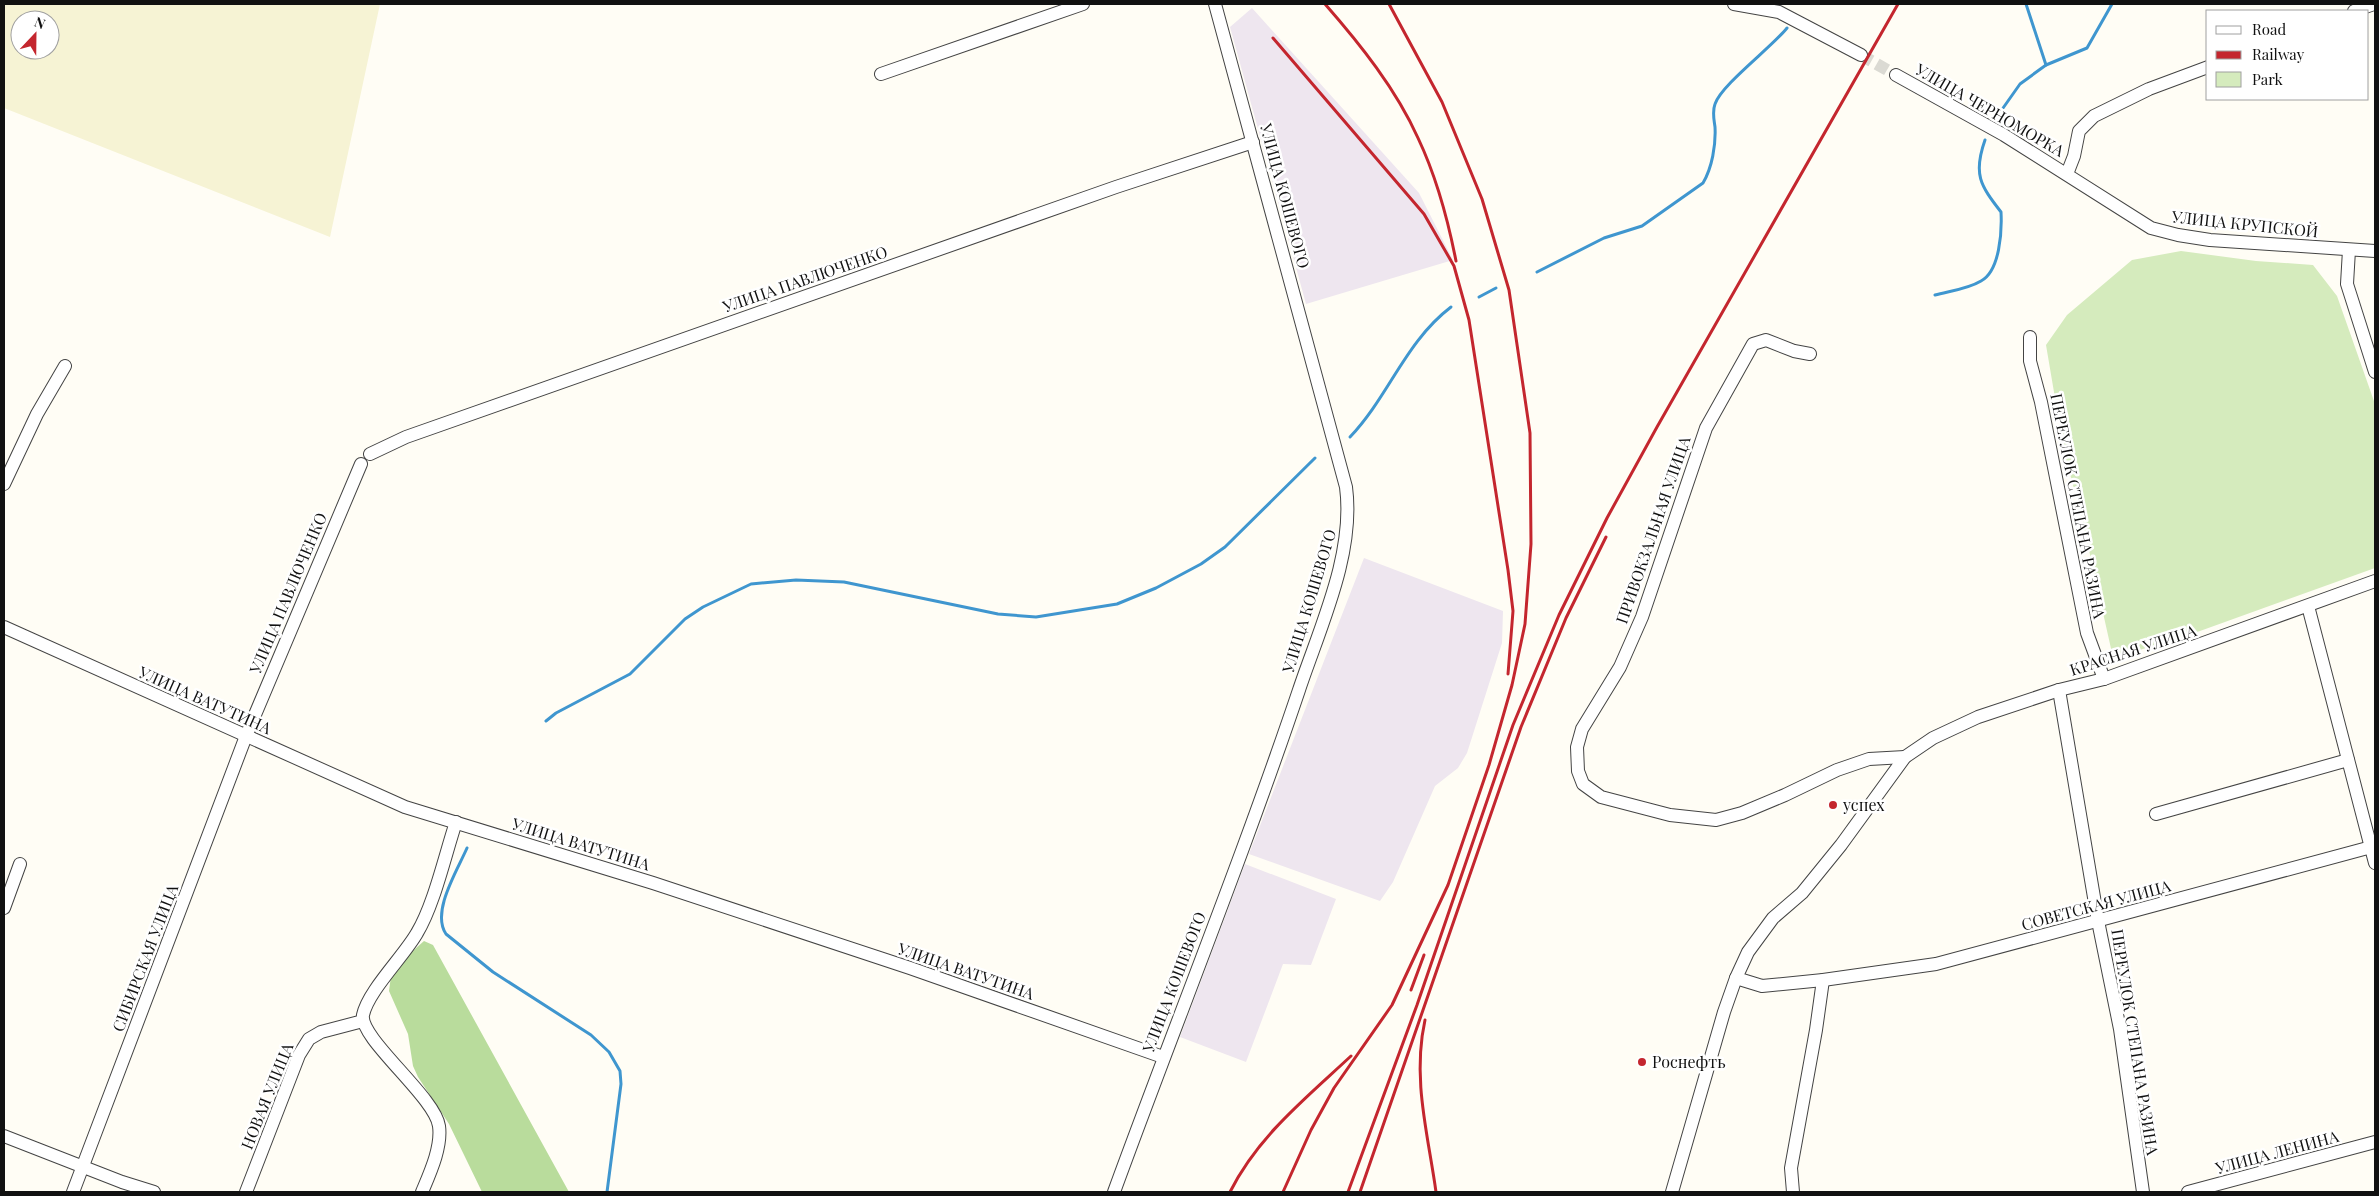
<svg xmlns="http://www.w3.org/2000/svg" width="2379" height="1196" viewBox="0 0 2379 1196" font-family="'Playfair Display',serif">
<rect width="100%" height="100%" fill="#fffdf5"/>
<g fill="#eee6ef">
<path d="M1252,8L1419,193L1453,260L1306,304L1230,27Z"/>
<path d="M1364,558L1503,611L1502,643L1467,753L1458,768L1435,786L1393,882L1380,901L1249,854Z"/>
<path d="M1245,864L1336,899L1311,965L1283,964L1246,1062L1180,1037Z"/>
</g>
<path fill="#f6f3d4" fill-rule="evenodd" d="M4,4H380L330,237L4,108ZM20,20H50V50H20Z"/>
<path fill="#d5ebbd" d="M2181,251L2256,261L2313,265L2337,296L2375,404V568L2200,631L2127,654L2112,653L2082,519L2064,451L2046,345L2067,315L2132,260Z"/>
<path fill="#b9dc9c" d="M424,941L433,945L569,1192H482L449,1124L418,1077L413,1066L408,1034L389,991L391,976L406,957Z"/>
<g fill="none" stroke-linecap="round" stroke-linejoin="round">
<g stroke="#3f96cf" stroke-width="3">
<path d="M2026,4L2046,65"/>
<path d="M1996,118L2020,84L2046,65L2087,48L2112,4"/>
<path d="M1537,272L1604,238L1642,226L1703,183C1712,168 1716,145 1715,127C1714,119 1712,112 1715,104C1721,85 1772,47 1787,28"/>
<path d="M1935,295C1950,291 1968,289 1981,281C2000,271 2002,231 2001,212C1980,185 1973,174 1985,140"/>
<path d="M1479,297L1496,288"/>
<path d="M1350,437C1389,396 1405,342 1451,307"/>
<path d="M546,721L556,713L630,674L685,619L703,607L751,584L796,580L844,582L998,614L1036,617L1117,604L1156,588L1201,564L1225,547L1315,458"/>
<path d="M467,848C457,871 431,912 446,934L493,972L591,1035L609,1052L620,1071L621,1084L607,1192"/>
</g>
<path stroke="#dbdad3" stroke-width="12" stroke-dasharray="12 6" stroke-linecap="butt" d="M1861,55L1896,75"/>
<g stroke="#444" stroke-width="14">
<g id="minor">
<path d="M1734,4L1779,12L1861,55"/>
<path d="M2354,11L2374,4"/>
<path d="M881,74L1083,4"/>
<path d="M1896,75L2004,135L2151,228L2178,235L2210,240L2375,251"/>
<path d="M2067,174L2074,156L2079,131L2094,116L2149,89L2208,67"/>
<path d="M2349,250L2347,284L2375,372"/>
<path d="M2030,337V361L2041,402L2087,633L2104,679"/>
<path d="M1810,354L1794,351L1766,340L1753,344L1706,428L1642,617L1620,667L1582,729L1577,747L1578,771L1583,784L1601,797L1670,815L1716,820L1742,813L1785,795L1837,770L1869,759L1905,757"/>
<path d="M370,454L406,437L1116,187L1253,142"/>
<path d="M4,484L37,414L65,366"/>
<path d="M2308,606L2375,863"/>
<path d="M4,627L405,807L653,883L910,968L1163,1057"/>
<path d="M2059,690L2098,921L2120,1029L2143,1192"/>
<path d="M2156,814L2348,760"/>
<path d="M4,908L20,864"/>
<path d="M1736,978L1762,986L1823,980L1936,964L2375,846"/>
<path d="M4,1136L122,1182L154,1192"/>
<path d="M73,1192L246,736L361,464"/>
<path d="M246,1192L299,1055L309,1039L321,1032L363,1021"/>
<path d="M422,1192C430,1173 442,1147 439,1126C435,1097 359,1038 363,1015C368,991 404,956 417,933C434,905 445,855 456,822"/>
<path d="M1114,1192C1175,1025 1242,859 1299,690C1320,627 1355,554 1346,487L1215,4"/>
<path d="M1672,1192L1724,1012L1736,978L1748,952L1773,918L1802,893L1841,845L1905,757L1933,738L1978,717L2059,690L2104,679L2375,581"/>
<path d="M1793,1192L1791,1168L1816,1030L1823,980"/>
<path d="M2188,1192L2375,1142"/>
</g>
</g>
<use href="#minor" stroke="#fff" stroke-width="12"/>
<g stroke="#c4262e" stroke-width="3">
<path d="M1325,4C1360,44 1396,89 1418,138C1436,176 1448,220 1456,261"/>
<path d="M1273,38L1424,214L1454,266L1469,320L1508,570L1513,611L1508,674"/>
<path d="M1411,990L1424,955"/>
<path d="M1425,1020C1412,1079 1428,1134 1436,1192"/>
<path d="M1230,1192C1258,1136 1306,1098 1351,1056"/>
<path d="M1283,1192L1311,1130L1334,1088L1392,1005L1448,885L1489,765L1512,685L1525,624L1531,544L1530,433L1509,290L1482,199L1442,102L1389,4"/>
<path d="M1348,1192L1417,1005L1513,725L1559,615L1607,518L1657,427L1898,4"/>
<path d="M1360,1192L1521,727L1566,618L1606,537"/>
</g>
</g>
<g fill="#c4262e" stroke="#fff" stroke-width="2">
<circle cx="1833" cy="805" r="5"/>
<circle cx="1642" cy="1062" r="5"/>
</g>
<g text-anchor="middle" stroke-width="5" stroke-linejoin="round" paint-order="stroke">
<g font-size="16" fill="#111" stroke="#fff">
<text transform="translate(1990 110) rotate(30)" y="6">УЛИЦА ЧЕРНОМОРКА</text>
<text transform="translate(1285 196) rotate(75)" y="6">УЛИЦА КОШЕВОГО</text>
<text transform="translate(2245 224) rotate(6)" y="6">УЛИЦА КРУПСКОЙ</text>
<text transform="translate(805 279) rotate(-19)" y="6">УЛИЦА ПАВЛЮЧЕНКО</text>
<text transform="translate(2078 506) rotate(79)" y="6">ПЕРЕУЛОК СТЕПАНА РАЗИНА</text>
<text transform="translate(1653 530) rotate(-71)" y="6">ПРИВОКЗАЛЬНАЯ УЛИЦА</text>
<text transform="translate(288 593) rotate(-67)" y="6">УЛИЦА ПАВЛЮЧЕНКО</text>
<text transform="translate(1309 601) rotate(-73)" y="6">УЛИЦА КОШЕВОГО</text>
<text transform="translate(2133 650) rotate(-18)" y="6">КРАСНАЯ УЛИЦА</text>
<text transform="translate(205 700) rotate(24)" y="6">УЛИЦА ВАТУТИНА</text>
<text transform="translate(581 844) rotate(17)" y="6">УЛИЦА ВАТУТИНА</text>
<text transform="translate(2096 905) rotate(-15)" y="6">СОВЕТСКАЯ УЛИЦА</text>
<text transform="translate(145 958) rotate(-69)" y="6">СИБИРСКАЯ УЛИЦА</text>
<text transform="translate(966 971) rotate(19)" y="6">УЛИЦА ВАТУТИНА</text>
<text transform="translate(1174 982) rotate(-69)" y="6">УЛИЦА КОШЕВОГО</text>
<text transform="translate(2135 1042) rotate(81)" y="6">ПЕРЕУЛОК СТЕПАНА РАЗИНА</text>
<text transform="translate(267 1096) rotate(-68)" y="6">НОВАЯ УЛИЦА</text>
<text transform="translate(2277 1152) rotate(-15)" y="6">УЛИЦА ЛЕНИНА</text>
</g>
<g font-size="16" fill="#111" stroke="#fff" text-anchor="start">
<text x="1843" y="811">успех</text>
<text x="1652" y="1068">Роснефть</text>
</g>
</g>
<rect width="2379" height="1196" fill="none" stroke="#111111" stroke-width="10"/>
<rect x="2206" y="10" width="162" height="90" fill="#ffffff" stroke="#a0a0a0"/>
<rect x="2216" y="26" width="25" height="8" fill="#ffffff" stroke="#a0a0a0"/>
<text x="2252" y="35" font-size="15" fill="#111111">Road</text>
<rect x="2216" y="51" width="25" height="8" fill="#c4262e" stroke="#a0a0a0"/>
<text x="2252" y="60" font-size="15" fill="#111111">Railway</text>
<rect x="2216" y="72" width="25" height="15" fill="#d5ebbd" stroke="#a0a0a0"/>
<text x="2252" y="85" font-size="15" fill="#111111">Park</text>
<g transform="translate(35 35) rotate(22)"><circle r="24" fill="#ffffff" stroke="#a0a0a0"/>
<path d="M0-4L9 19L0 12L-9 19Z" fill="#c4262e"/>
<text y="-8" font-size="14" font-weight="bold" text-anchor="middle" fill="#111111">N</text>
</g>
</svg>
